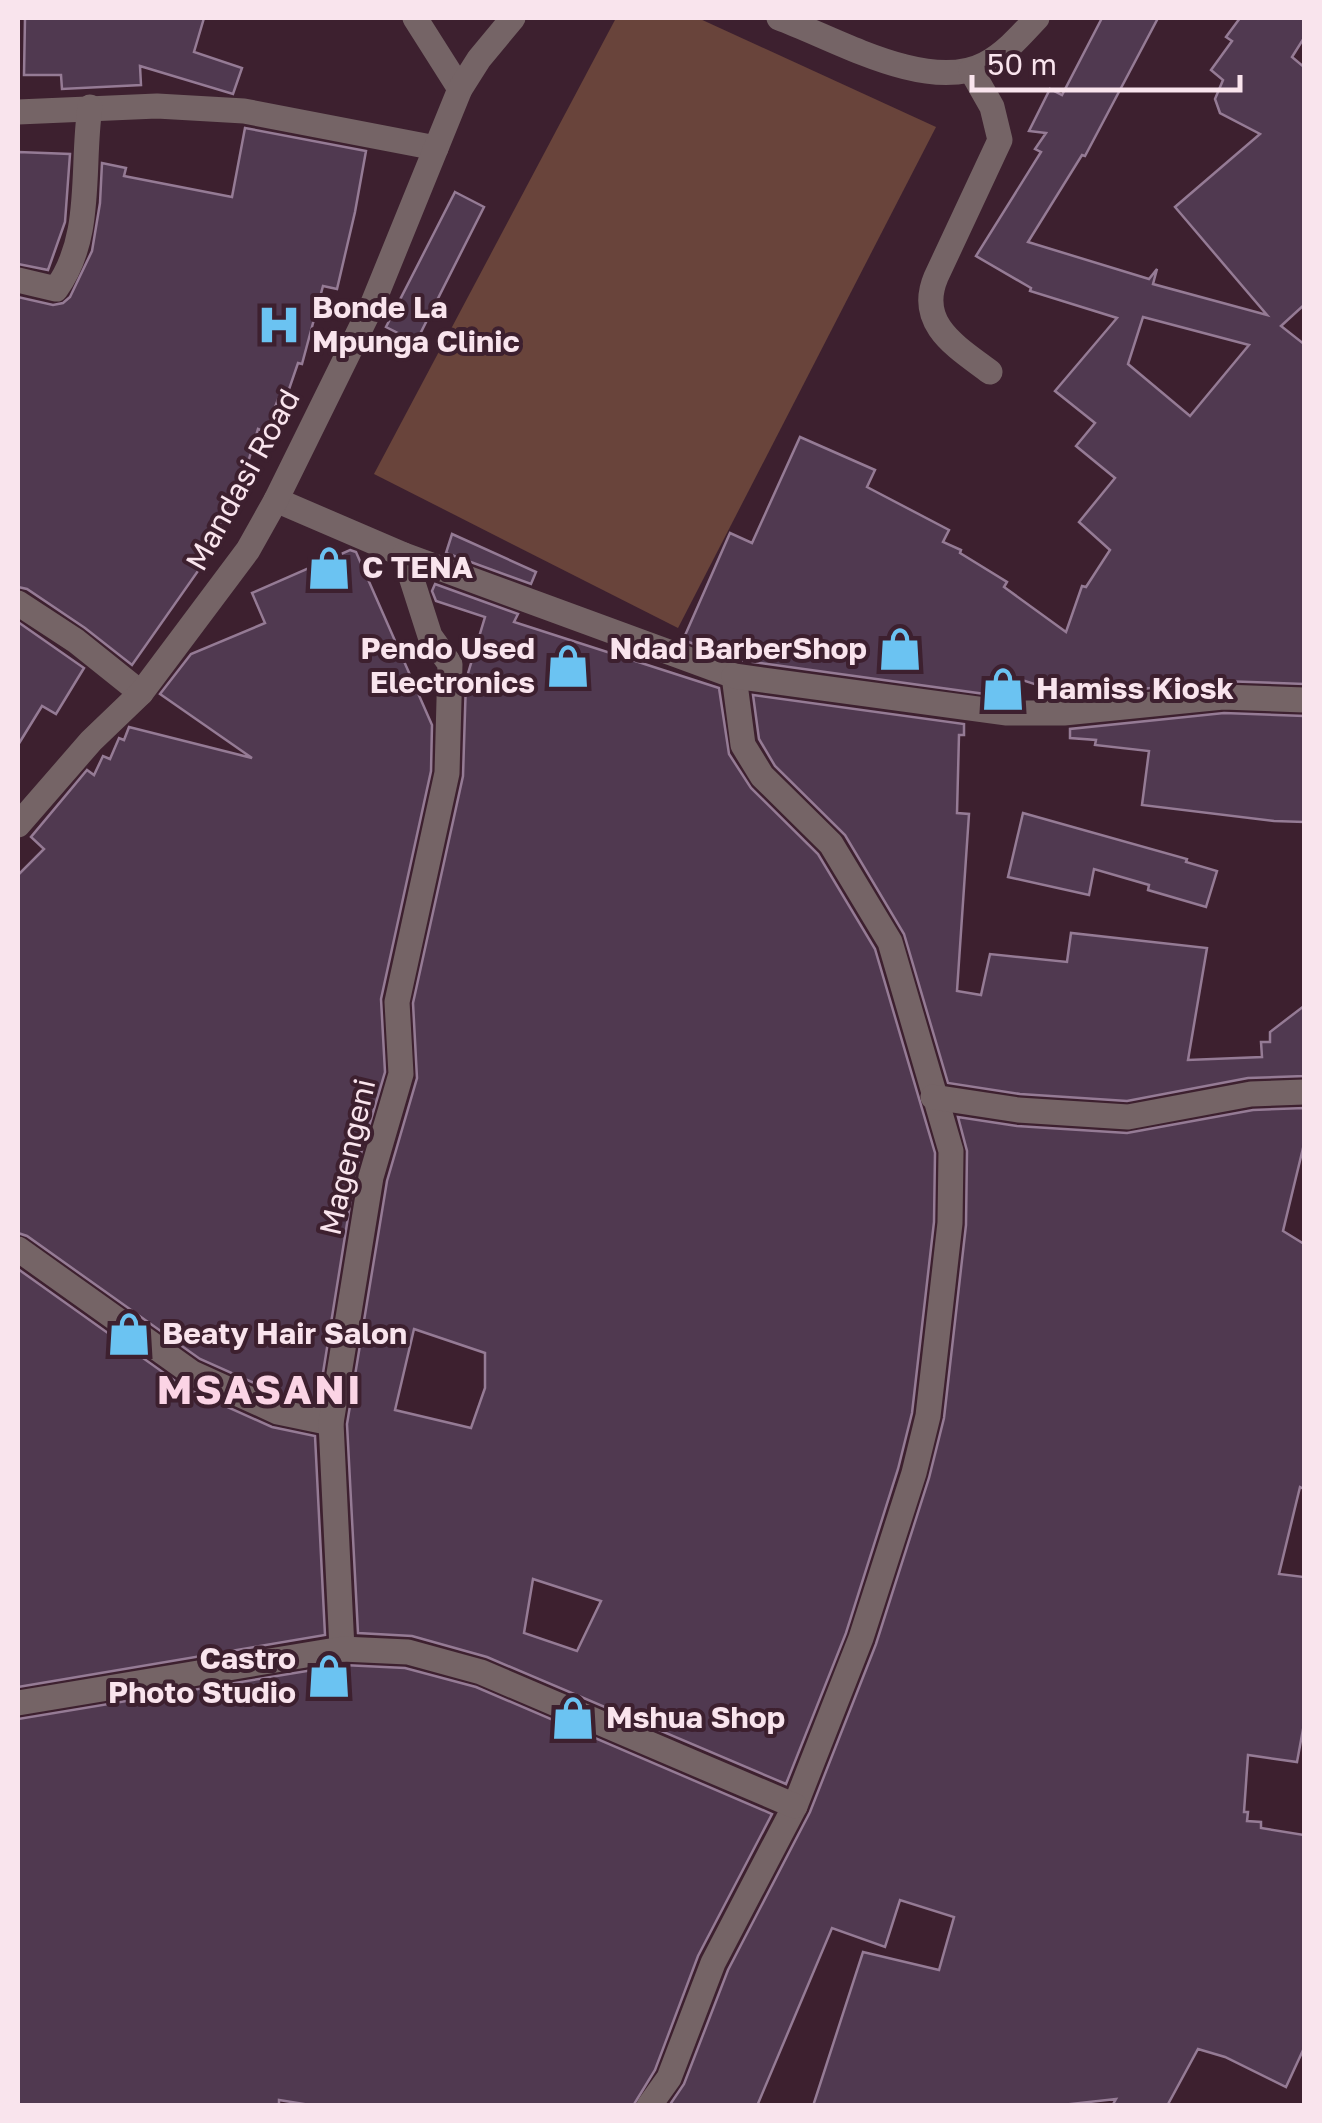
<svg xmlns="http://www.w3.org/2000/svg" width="1322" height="2123" viewBox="0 0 1322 2123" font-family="'Golos Text',sans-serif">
<rect width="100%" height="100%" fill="#3d202f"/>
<path fill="#69443b" d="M616,18H698L936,127L678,628L374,474Z"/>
<g fill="#503950" stroke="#957b95" stroke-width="2.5" fill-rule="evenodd">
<path d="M25,18H204L194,52L242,68L233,94L140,66L141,85L62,89L61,75H24Z"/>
<path d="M1102,18H1158L1085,156L1082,155L1028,242L1149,279L1157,269L1153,284L1267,315L1175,207L1260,134L1220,113L1215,99L1223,80L1211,70L1232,41L1226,37L1240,18H1304V38L1292,57L1304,67V305L1281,326L1304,344V684L1221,681L1071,696L1010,676L1007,697L738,660L683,640L730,533L752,543L800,437L875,470L867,487L949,530L943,542L961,550L960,553L1007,582L1004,587L1066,632L1082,586L1086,587L1110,550L1079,522L1115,478L1076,446L1095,423L1055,391L1117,318L1030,291L1031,288L976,256L1041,152L1035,149L1046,133L1029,131L1050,89L1062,95ZM1143,317L1249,345L1190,416L1128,364Z"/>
<path d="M245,128L366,151L355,212L337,289L323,286L302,364L298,363L285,401L278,399L266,432L258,429L238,496L233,494L205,561L132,665L85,628L27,589L18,587V297L53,305L63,303L70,297L92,251L100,203L102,163L126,168L124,176L232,197Z"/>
<path d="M18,152L70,154L65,222L48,270L18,264Z"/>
<path d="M455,192L484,207L416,342L386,327Z"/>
<path d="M452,534L536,572L531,584L446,553Z"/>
<path d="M350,550L356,552L432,725L431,771L381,999L385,1072L355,1174L318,1404L283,1396L200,1359L27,1236L18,1233V875L44,849L31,837L87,770L94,775L103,756L110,759L119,738L124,740L129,727L252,758L160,694L191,654L265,623L252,593Z"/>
<path d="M435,584L518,614L514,622L719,688L729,754L751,788L818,854L875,949L935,1153L934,1222L912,1413L898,1469L846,1633L786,1784L487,1657L412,1636L358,1633L347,1424L387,1181L417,1078L413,1003L463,776L466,680L485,617L436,601L432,591ZM414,1329L485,1353V1388L471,1428L395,1410ZM533,1579L601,1601L577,1651L524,1633Z"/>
<path d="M18,622L84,668L56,714L42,706L18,745Z"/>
<path d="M753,695L964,724V735H959L957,813L969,814L957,991L981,995L990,954L1067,962L1071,933L1207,948L1188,1060L1262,1057L1261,1042H1270V1032L1304,1006V1076L1248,1078L1127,1101L1020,1094L948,1083L904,934L845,835L775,766L759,739Z"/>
<path d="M1224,713L1304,716V822L1274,821L1142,805L1149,751L1095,745L1096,740L1070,738V729Z"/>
<path d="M1023,813L1187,859L1186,862L1217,871L1206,907L1148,890L1149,885L1094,869L1089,895L1008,877Z"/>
<path d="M1304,1108V1144L1283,1231L1304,1244V1489L1300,1487L1279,1574L1304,1577V1724L1297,1762L1248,1755L1244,1812H1248L1247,1821L1261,1822V1828L1304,1835V2048L1286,2087L1225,2057L1198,2049L1167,2106H1112L1116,2099L1053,2106H813L863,1952L939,1970L954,1917L900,1900L885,1947L832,1928L757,2106H669L684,2084L728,1970L810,1812L876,1644L929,1478L944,1418L966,1225L967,1151L958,1117L1017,1126L1127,1133L1253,1110Z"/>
<path d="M18,1269L185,1388L272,1427L315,1436L325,1635L18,1687Z"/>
<path d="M343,1665L405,1668L476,1687L772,1814L698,1956L655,2070L633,2106H316L279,2100V2106H18V1719Z"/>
</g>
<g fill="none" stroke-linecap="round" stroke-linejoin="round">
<g stroke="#756466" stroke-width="25">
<path d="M415,18L460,89"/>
<path d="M779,18C834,38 928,94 985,64C1006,53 1022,34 1037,18"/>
<path d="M971,70L992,107L1000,140L936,277C916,324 957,347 990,372"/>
<path d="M18,112L157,106L244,111L436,148"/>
<path d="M18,280L56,289C94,237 81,167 90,107"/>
<path d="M276,500L404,555L734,676L743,745L762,776L831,844L890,942L951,1151L950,1223L928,1416L914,1473L861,1638L795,1806L713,1963L669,2078L649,2106"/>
<path d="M18,603L76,641L141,693"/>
<path d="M734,676L1007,713H1064L1223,697L1304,700"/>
<path d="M18,825L91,741L141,693L248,550L276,500L373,303L460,89L479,59L513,18"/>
<path d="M933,1097L1018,1110L1128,1117L1251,1094L1304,1092"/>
<path d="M18,1249L192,1373L278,1412L331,1423"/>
<path d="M342,1649L331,1423L371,1177L401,1074L397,1002L447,773L450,664L430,636L404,555"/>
<path d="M18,1703L342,1649L408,1652L481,1672L795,1806"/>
</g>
</g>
<defs>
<g id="hospital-bare" transform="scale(3.45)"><path d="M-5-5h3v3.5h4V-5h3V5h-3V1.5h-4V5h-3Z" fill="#6bc3f2" stroke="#3d202f" stroke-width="2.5" paint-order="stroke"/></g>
<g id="shop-bare" transform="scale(3.45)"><path d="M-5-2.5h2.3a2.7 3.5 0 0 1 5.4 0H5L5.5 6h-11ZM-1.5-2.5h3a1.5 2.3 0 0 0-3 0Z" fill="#6bc3f2" stroke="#3d202f" stroke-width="2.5" paint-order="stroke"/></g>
</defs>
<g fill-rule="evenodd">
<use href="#hospital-bare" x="279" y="325"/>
<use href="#shop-bare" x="329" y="568"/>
<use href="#shop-bare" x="900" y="649"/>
<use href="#shop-bare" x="568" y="666"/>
<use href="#shop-bare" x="1003" y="689"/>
<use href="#shop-bare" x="129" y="1334"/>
<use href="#shop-bare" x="329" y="1676"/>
<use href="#shop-bare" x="573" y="1718"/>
</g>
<g text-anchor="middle" stroke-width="8" stroke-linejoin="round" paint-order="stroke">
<g font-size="30" font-weight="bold" fill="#f9e4ed" stroke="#3d202f" text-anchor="start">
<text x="312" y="318">Bonde La<tspan x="312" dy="34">Mpunga Clinic</tspan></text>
<text x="362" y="578">C TENA</text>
<text x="535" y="659" text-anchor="end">Pendo Used<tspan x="535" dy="34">Electronics</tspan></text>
<text x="867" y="659" text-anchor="end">Ndad BarberShop</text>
<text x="1036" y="699">Hamiss Kiosk</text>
<text x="162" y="1344">Beaty Hair Salon</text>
<text x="296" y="1669" text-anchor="end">Castro<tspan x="296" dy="34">Photo Studio</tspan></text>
<text x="606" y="1728">Mshua Shop</text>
</g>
<g font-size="30" fill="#f9e4ed" stroke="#3d202f">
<text transform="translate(243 480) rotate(-61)" y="10">Mandasi Road</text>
<text transform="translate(348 1157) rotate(-77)" y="10">Magengeni</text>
</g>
<g font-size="40" font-weight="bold" letter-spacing="2.5" fill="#fbd4e5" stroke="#3d202f">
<text x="260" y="1404">MSASANI</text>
</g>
</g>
<rect width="1322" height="2123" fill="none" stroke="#f9e4ed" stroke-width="40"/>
<path d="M972 75v15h268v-15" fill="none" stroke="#f9e4ed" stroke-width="5"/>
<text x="987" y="75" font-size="30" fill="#f9e4ed" stroke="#3d202f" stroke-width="8" paint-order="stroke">50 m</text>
</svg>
